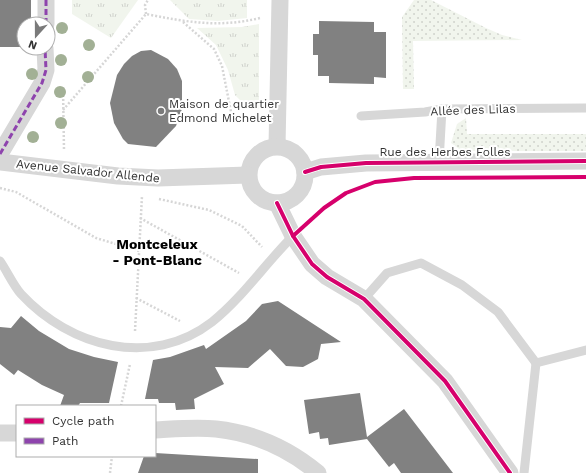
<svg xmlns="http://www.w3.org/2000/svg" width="586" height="473" viewBox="0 0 586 473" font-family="'Work Sans',sans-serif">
<defs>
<pattern id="grass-tufts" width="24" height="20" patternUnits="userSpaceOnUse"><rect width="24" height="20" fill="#f1f5ed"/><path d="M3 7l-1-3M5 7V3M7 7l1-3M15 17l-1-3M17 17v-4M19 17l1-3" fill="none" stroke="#cfd2cc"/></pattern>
<pattern id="garden-dots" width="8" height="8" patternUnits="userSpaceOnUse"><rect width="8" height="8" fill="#f1f5ed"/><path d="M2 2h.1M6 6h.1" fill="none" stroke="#cfd2cc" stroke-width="1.8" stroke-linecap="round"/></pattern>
</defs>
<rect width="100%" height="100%" fill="#fff"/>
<g fill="url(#grass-tufts)">
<path d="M72,0H138L111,38L72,14Z"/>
<path d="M170,0H247V18L218,21L189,19Z"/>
<path d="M259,24V109L244,104L235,95L228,70L216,45L197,28L242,27Z"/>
</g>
<g fill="url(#garden-dots)">
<path d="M414,0H431L486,28L502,35L522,40L413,41L414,89H403L402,17Z"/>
<path d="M466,118L467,134H586V151H462L451,143L457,124Z"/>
</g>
<g fill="#818181">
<path d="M0,0H31V24H24V47H0Z"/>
<path d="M319,21L374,22V32H386V78L374,77V84L329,83V76H318V55H313V34H319Z"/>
<path d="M151,50L168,59L177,69L182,81V109L176,126L156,147L128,144L123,139L114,123L110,103L117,75L124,64L132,56L141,51Z"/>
<path d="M278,301L341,342L321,344L318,359L303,367L286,366L270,349L248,368L215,367L224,384L194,399L195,409L176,410L175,403H159L158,399H145L153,360L170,357L204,345L206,349L246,321L262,304Z"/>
<path d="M21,316L39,331L69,349L94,357L118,362L109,403H80L78,406H60L64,395L42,385L18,370L14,375L0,364V327L11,328Z"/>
<path d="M360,393L367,437L404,409L453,473H401L394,463L389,467L367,439L329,445L328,438L320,439L319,432L309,434L304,400Z"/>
<path d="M155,453L258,459V473H138L144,456H155Z"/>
</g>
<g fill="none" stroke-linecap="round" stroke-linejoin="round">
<g stroke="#d6d6d6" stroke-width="2.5" stroke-dasharray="2 2" stroke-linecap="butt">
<path d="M146,14L145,5L148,0"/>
<path d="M183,22L214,49L222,66L232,117L258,118"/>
<path d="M63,87L64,150"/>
<path d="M63,110L146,14C186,22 219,28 260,18"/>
<path d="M0,188L16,192L96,238L139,251"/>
<path d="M159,199L209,210L242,226L262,247"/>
<path d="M140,218L239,273"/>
<path d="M136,298L180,321"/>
<path d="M135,331L142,196"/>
<path d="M121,406L130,364"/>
<path d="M110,473L112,456"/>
</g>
<g stroke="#d7d7d7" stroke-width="9">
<path d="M361,116L425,112L442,109L586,108"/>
<path d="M439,162L442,109"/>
<path d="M0,261C7,271 13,285 21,294C70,347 151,369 212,322C242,298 265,264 293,236"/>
<path d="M364,299L387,273L421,263L462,285L498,312L536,363"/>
<path d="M524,473L536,363L586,350"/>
</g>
<g stroke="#d7d7d7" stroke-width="17">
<path d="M46,24V0"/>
<path d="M277,146L280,0"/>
<circle cx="277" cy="175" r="28"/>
<path d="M0,154L42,83L46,70L45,48"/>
<path d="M0,162L118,176L158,178L248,175"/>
<path d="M305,172L321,167L366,163L586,161"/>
<path d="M277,203L293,236L312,264L327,277L364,299L445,381L510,473"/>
<path d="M155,430C175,429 196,427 216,429C254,433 289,449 318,473"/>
<path d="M0,433H17"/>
</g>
<g stroke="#8e44ad" stroke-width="3" stroke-dasharray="6 3" stroke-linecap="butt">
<path d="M46,24V0"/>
<path d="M0,154L42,83L46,70L45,48"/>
</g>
<g stroke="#fff" stroke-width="6">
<g id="cycleway">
<path d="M305,172L321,167L366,163L586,161"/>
<path d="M277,203L293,236L312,264L327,277L364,299L445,381L510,473"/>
<path d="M293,236L324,208L346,193L375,182L414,178L586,177"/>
</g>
</g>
<use href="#cycleway" stroke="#d6006c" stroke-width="4"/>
</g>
<g fill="#a2b095">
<circle cx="62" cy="28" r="6"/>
<circle cx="89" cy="45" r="6"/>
<circle cx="61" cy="60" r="6"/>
<circle cx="32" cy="74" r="6"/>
<circle cx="88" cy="77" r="6"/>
<circle cx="60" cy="92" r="6"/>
<circle cx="61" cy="123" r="6"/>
<circle cx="33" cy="137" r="6"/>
</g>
<circle fill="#7a7a7a" stroke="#fff" stroke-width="1.5" cx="161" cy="111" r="4"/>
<g text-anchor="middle" stroke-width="4" stroke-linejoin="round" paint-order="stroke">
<g font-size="12" fill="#333" stroke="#fff" text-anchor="start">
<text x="169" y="108">Maison de quartier<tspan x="169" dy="14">Edmond Michelet</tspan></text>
</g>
<g font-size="12" fill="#333" stroke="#fff">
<text transform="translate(473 110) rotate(-2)" y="4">Allée des Lilas</text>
<text x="445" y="156">Rue des Herbes Folles</text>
<text transform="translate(88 171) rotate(6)" y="4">Avenue Salvador Allende</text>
</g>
<g font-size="14" font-weight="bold" fill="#000" stroke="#fff">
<text x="157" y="249">Montceleux<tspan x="157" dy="16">- Pont-Blanc</tspan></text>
</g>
</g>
<rect x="16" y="405" width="140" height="52" fill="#ffffff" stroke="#adadad"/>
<rect x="24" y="418" width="20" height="6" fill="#d6006c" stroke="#adadad"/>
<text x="52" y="425" font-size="12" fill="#333333">Cycle path</text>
<rect x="24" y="438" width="20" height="6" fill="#8e44ad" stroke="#adadad"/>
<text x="52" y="445" font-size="12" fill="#333333">Path</text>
<g transform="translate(36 36) rotate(201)"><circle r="19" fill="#ffffff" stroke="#adadad"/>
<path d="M0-3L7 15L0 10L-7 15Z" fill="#7a7a7a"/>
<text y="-6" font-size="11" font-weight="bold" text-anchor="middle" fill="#333333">N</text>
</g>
</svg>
